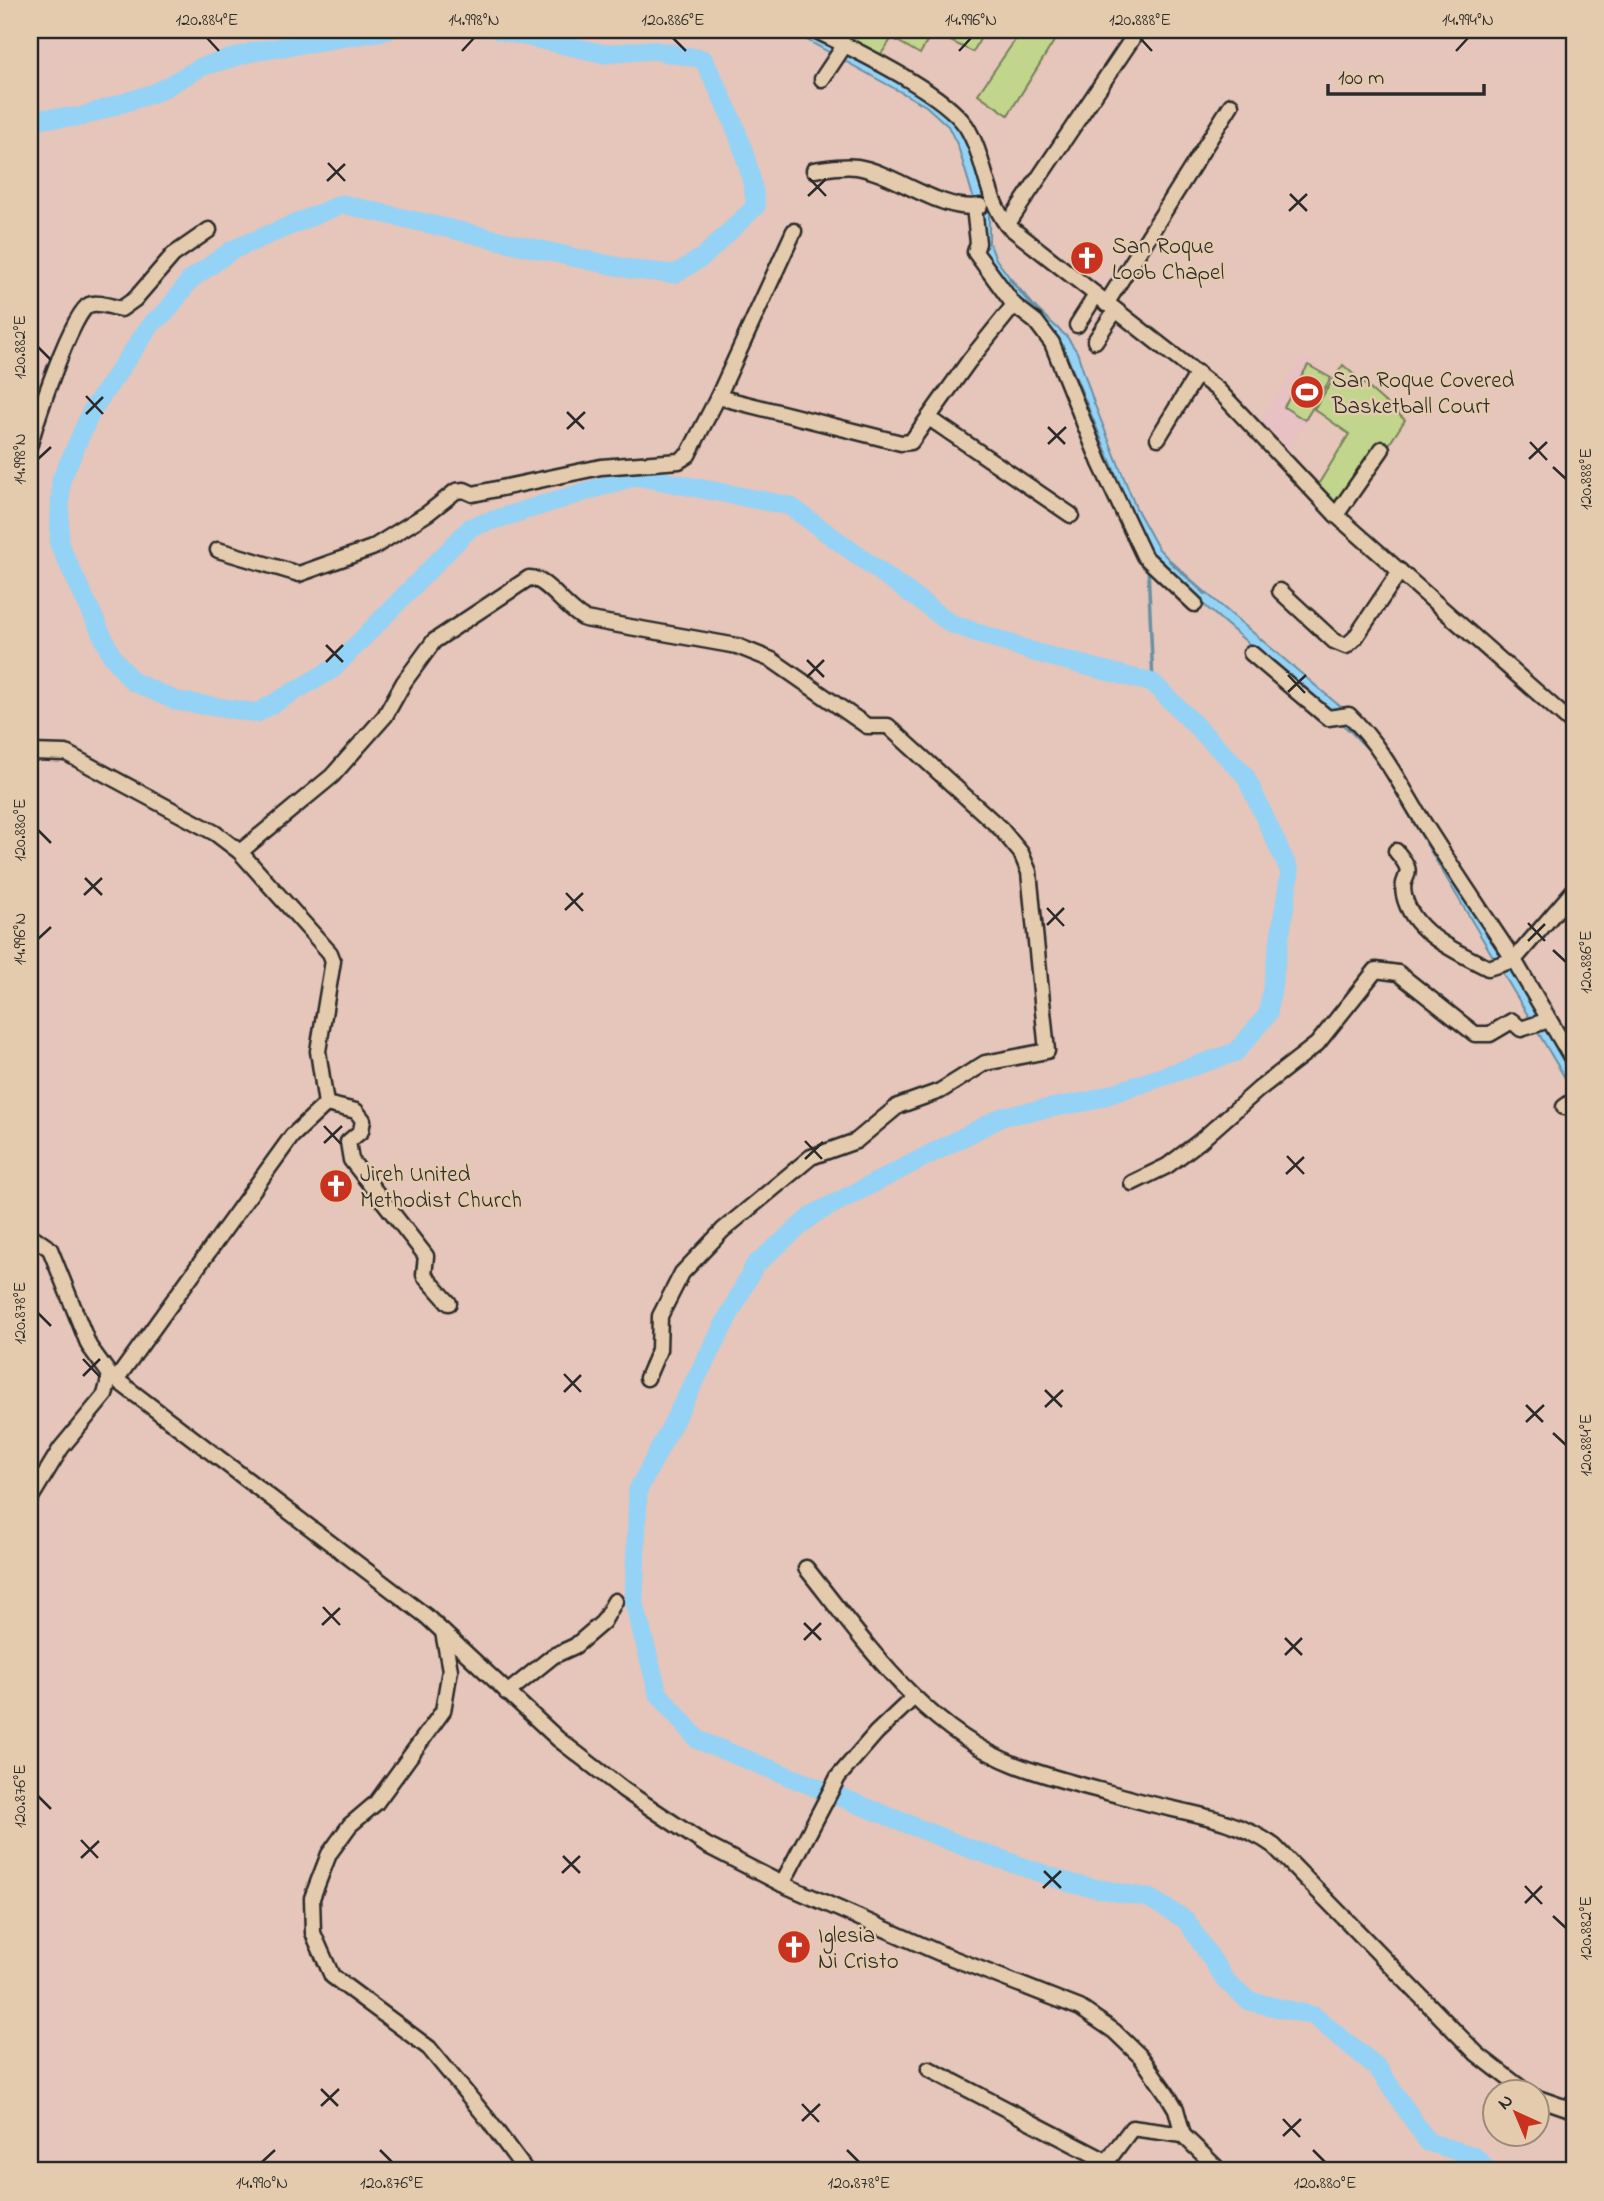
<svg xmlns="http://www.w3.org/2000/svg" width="1604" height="2201" viewBox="0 0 1604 2201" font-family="'Indie Flower',sans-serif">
<rect width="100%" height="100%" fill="#e6c5ba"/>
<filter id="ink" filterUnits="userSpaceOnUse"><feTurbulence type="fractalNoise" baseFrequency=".0143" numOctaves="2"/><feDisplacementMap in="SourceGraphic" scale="14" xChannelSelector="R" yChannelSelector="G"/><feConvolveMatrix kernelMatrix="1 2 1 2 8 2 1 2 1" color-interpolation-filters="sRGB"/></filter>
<g filter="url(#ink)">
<path fill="#e7c1c3" d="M1303,358L1335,378L1285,455L1256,426Z"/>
<g fill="#c1d68c" stroke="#76805c" stroke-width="2">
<path d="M835,30H985L973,52L932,32L920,54L892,38L877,60L832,34Z"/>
<path d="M1022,30H1061L1008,115L978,94Z"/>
<path d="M1308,365L1331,378L1305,420L1284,407Z"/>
<path d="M1343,365L1405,420L1343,515L1316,488L1349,434L1314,409Z"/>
</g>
<path fill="#94d3f6" stroke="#6a90a5" stroke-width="2" d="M789,30H808L899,80L932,99L963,129L989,198V243L996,259L1024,297L1067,337L1077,352L1094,403L1136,508L1158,548L1178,569L1349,714L1512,967L1574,1071V1093L1374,756L1351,732L1167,573L1148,552L1062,344L1056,335L1019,304L989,265L982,248L977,210L958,146L948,126L926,106Z"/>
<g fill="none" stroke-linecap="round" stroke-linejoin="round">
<g stroke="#6a90a5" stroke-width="3.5">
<path d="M1010,279L1035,308"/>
<path d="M1096,434L1122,494"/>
<path d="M1170,561L1206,594"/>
<path d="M1148,566L1153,683"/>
</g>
<g stroke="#94d3f6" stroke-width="19">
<path d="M498,30L605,54L651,50L703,59C728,107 749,152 756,206L703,257L675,274L635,270L572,257L342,204L232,250L190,280L167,311L152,323L92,410L61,480L59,544L112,656L132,681L176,701L257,713L333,669L471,527L636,476L790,506L952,624L1037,653L1153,683L1245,775L1290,872L1268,1014L1236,1052L1090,1101L1004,1116L814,1214L755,1265L638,1490L634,1602L658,1693L698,1740L965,1847L1073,1884L1149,1898L1186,1920L1226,1981L1249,2001L1314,2016L1377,2067L1428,2142L1474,2156L1489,2171"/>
<path d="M30,119L80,117L157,92L201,67L252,52L389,30"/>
</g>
<g stroke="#2b2b2b" stroke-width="19">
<g id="minor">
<path d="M815,30C854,50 942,91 966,126C985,156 985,196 1007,225L1218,390L1336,515L1574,725"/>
<path d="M822,79L844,46"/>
<path d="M814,170C829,168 842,165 857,167C895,173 942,213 980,206"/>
<path d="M1007,225L1138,30"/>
<path d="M794,231L718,397L901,443L911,442L969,361L1014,305L975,252L978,243L974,207"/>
<path d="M1106,304L1231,105"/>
<path d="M1014,305L1036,322L1052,343L1100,463L1144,556L1195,604"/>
<path d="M1077,325L1096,295"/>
<path d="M1095,341L1115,311"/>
<path d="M929,418L1071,515"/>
<path d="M1158,438L1198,373"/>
<path d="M30,444C36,422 72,312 89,305C97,301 112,307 121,309L135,299L173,255L209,230"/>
<path d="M1336,515L1382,449"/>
<path d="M218,550L299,574L372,548L428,513L456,491L464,490L473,494L601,467L679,461L688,455L718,397"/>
<path d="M1280,591L1334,641L1346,646L1355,638L1400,571"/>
<path d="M1251,653L1328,718L1349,715C1382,747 1401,786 1425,825C1454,871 1484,915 1514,960L1488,968C1457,952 1412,933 1404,895C1399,872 1420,879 1396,851"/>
<path d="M30,752L66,753L215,833L240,852L330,953L333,961L318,1051L326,1104L356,1111L363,1120L361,1131L348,1142L351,1160L426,1256L424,1275L449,1303"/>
<path d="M240,852L332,776L385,716L404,682L434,641L529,578C546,577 566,610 585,619L737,646L772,660L867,726H888L1001,829L1021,853L1029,872L1047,1051L985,1063L940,1091L898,1106L856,1141L811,1157L723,1230L682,1273L660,1316L659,1350L647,1378"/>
<path d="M1574,890L1514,960L1574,1062"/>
<path d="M1564,1107L1574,1100"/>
<path d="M1132,1183L1167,1166L1199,1142L1259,1089L1317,1044L1376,970L1398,973L1475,1034H1490L1512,1021L1521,1029L1549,1020"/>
<path d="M30,1235L50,1249L89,1346L110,1375L426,1616L558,1739L624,1790L706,1845L782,1884L942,1954L1080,2008L1114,2031L1141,2057L1167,2094L1176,2109L1183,2135L1220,2171"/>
<path d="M116,1380L292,1136L326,1104"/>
<path d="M30,1499L61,1448L105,1395L110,1375"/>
<path d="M806,1568C865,1642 924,1730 1016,1765C1053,1779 1092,1788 1129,1798C1178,1813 1231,1815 1274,1846L1477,2054L1526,2092"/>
<path d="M443,1632L450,1670L443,1711L376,1803L350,1825L329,1854L312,1898L313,1933L332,1976L429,2048L486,2117L526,2171"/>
<path d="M507,1693L553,1656L575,1646L603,1622L615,1601"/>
<path d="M782,1884L838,1777L876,1733L913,1698"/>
<path d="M929,2069L1106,2161"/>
<path d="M1538,2098L1567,2108L1574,2101"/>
<path d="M1100,2171L1132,2128L1183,2135"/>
</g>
</g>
<use href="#minor" stroke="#e5cbad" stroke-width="14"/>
</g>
</g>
<path fill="none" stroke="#2b2b2b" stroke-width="2.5" d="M207,38L219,51M673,38L686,51M1140,38L1152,51M462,51L474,38M959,51L971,38M1456,51L1468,38M328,163L345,181M809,178L826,196M327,181L345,164M1290,194L1307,211M808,196L826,179M1289,211L1307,194M38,347L51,360M86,396L103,414M567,412L584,429M86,414L103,397M1048,427L1065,444M567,429L585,412M1530,442L1547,460M1048,444L1066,427M38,459L51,447M1529,459L1547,442M1553,467L1566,479M326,645L343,662M807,660L824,677M326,662L343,645M1288,675L1305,693M807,677L824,660M1288,692L1306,675M38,830L51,843M85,878L102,895M566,893L583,911M84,895L102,878M1047,908L1064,926M565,910L583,893M1528,923L1545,941M1047,925L1064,908M38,939L51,927M1528,941L1545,924M1553,950L1566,962M324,1126L341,1144M805,1141L822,1159M324,1143L342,1126M1287,1156L1304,1174M805,1159L823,1142M1286,1174L1304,1157M38,1313L51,1326M83,1359L100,1377M564,1374L581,1392M83,1376L100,1359M1045,1390L1062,1407M564,1392L581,1375M1526,1405L1543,1422M1045,1407L1063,1390M1526,1422L1544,1405M1553,1433L1566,1445M323,1607L340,1625M804,1623L821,1640M322,1625L340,1608M1285,1638L1302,1655M804,1640L821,1623M1285,1655L1302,1638M38,1796L51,1809M81,1840L98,1858M563,1856L580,1873M81,1858L99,1841M1044,1871L1061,1888M562,1873L580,1856M1525,1886L1542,1904M1043,1888L1061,1871M1525,1903L1542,1886M1553,1916L1566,1928M321,2089L338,2106M802,2104L819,2122M321,2106L339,2089M1283,2119L1300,2137M802,2121L820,2104M1283,2136L1301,2119M380,2150L392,2162M847,2150L859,2162M1313,2150L1325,2162M262,2162L275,2150"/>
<defs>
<g id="church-disc" transform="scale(1.75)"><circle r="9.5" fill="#c8321e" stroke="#e5cbad"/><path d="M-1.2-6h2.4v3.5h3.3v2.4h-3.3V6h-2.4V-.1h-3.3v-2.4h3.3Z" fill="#fff"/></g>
<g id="stadium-disc" transform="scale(1.75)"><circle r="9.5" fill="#c8321e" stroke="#e5cbad"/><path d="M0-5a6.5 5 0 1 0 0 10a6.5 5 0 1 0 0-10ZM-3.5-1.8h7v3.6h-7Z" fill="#fff"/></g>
</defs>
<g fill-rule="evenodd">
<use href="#church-disc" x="1087" y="258"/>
<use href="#stadium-disc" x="1307" y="392"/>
<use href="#church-disc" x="336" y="1186"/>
<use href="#church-disc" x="794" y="1947"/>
</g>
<g text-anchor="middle" stroke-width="5" stroke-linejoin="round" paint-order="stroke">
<g font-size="23" fill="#2b2b2b" stroke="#e5cbad" text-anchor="start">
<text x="1112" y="253">San Roque<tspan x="1112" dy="26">Loob Chapel</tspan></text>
<text x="1332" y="387">San Roque Covered<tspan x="1332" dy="26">Basketball Court</tspan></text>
<text x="360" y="1181">Jireh United<tspan x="360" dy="26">Methodist Church</tspan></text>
<text x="818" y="1942">Iglesia<tspan x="818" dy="26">Ni Cristo</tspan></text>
</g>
</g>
<rect width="1604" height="2201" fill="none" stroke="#e5cbad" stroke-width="77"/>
<g transform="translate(1516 2113) rotate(316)"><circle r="33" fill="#e5cbad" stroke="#9b8b79" stroke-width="2"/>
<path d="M0-5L12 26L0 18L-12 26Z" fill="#c8321e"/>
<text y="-10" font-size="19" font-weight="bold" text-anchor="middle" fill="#2b2b2b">N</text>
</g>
<path d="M1328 84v10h156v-10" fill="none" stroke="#2b2b2b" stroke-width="3.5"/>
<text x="1338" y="84" font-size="21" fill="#2b2b2b" stroke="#e5cbad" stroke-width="5" paint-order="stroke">100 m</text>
<rect x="38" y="38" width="1528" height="2124" fill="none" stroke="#2b2b2b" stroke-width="2.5"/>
<g font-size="18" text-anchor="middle" fill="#2b2b2b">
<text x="207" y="25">120.884°E</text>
<text x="474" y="25">14.998°N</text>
<text x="673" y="25">120.886°E</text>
<text x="971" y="25">14.996°N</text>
<text x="1140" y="25">120.888°E</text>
<text x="1468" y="25">14.994°N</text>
<text transform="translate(19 347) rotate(-90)" y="6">120.882°E</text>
<text transform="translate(19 459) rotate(-90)" y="6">14.998°N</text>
<text transform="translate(1585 479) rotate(-90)" y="6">120.888°E</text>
<text transform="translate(19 830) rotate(-90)" y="6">120.880°E</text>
<text transform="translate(19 939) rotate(-90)" y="6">14.996°N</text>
<text transform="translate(1585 962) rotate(-90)" y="6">120.886°E</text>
<text transform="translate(19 1313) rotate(-90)" y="6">120.878°E</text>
<text transform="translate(1585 1445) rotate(-90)" y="6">120.884°E</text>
<text transform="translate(19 1796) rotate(-90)" y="6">120.876°E</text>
<text transform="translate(1585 1928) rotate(-90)" y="6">120.882°E</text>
<text x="262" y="2188">14.990°N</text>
<text x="392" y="2188">120.876°E</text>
<text x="859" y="2188">120.878°E</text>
<text x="1325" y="2188">120.880°E</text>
</g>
</svg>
